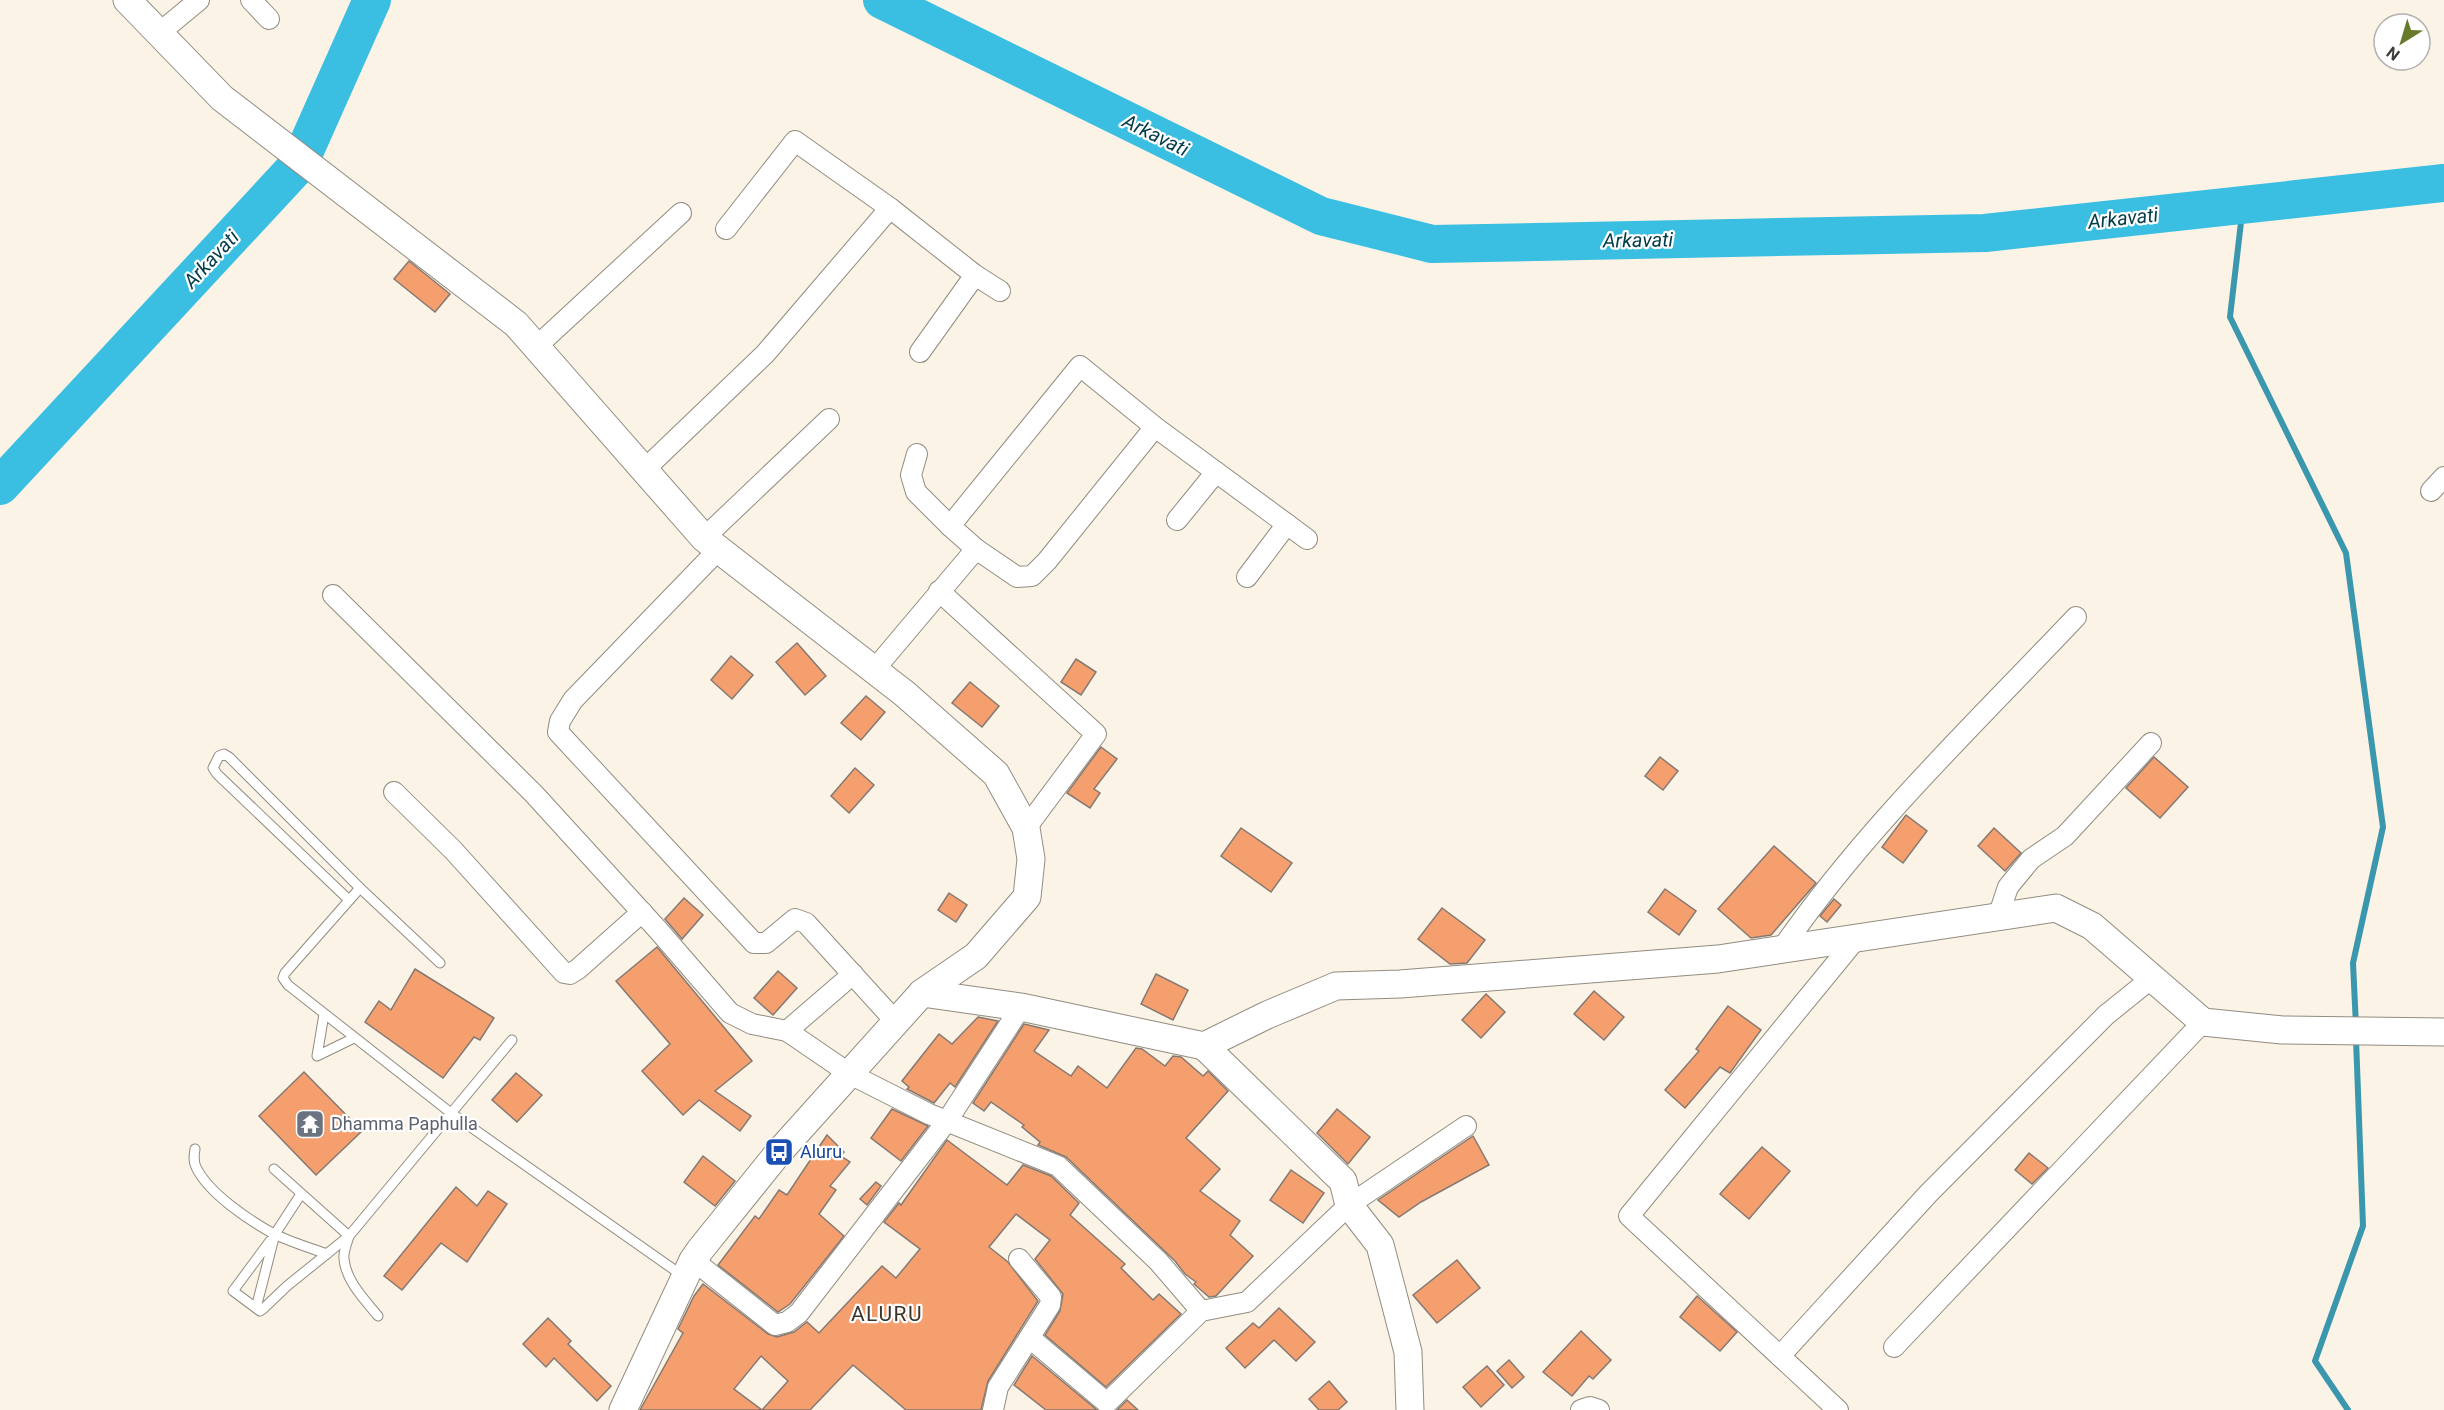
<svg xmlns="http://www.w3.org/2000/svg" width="2444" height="1410" viewBox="0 0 2444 1410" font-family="Roboto,sans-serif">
<rect width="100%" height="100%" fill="#faf3e6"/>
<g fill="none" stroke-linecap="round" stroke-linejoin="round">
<g stroke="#3b97ae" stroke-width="6">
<path d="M2243,205L2230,317L2346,553L2383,827L2353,963L2356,1026"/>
<path d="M2348,1410L2315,1361L2363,1226L2356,1039"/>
</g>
<g stroke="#3abee1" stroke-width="38">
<path d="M882,0L1321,216L1432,244L1985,233L2444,183"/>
<path d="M0,486L299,164L372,0"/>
</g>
</g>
<g fill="#f59f6f" stroke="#857972" stroke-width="1.5">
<path d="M409,261L450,294L435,312L394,279Z"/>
<path d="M797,643L826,676L805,695L776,662Z"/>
<path d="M731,656L753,675L732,699L711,680Z"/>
<path d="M1076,659L1096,672L1081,695L1061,682Z"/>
<path d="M970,682L999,706L982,727L952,703Z"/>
<path d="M866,696L885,712L861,740L841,723Z"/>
<path d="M1101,747L1117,759L1094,789L1100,793L1090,808L1067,793Z"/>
<path d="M1660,757L1678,771L1663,790L1645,776Z"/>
<path d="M2154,757L2188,787L2160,818L2126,788Z"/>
<path d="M855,768L874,785L849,813L831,796Z"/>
<path d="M1906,815L1927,831L1903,863L1882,847Z"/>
<path d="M1241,828L1292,863L1271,892L1221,856Z"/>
<path d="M1994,828L2021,853L2005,871L1978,846Z"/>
<path d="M1774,846L1816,883L1771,935L1751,938L1718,909Z"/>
<path d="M1665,889L1696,911L1679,935L1648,912Z"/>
<path d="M949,893L967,905L956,922L938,910Z"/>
<path d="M684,898L703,915L682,939L665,919Z"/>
<path d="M1834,899L1841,905L1827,922L1820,916Z"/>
<path d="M1442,908L1485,940L1467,963L1450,964L1418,939Z"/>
<path d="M657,947L752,1061L715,1091L751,1116L740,1131L699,1100L683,1115L642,1071L670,1044L616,981Z"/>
<path d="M415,969L494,1018L480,1040L474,1037L443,1078L365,1022L379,1001L391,1010Z"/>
<path d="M778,971L797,988L773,1015L754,998Z"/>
<path d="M1156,974L1188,990L1173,1020L1141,1004Z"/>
<path d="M1594,991L1624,1017L1604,1040L1574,1014Z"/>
<path d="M1486,994L1505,1012L1481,1038L1462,1020Z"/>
<path d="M1728,1006L1761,1030L1730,1073L1720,1067L1685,1108L1665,1090L1699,1051L1696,1049Z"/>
<path d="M978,1017L998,1021L955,1087L950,1083L934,1103L907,1089L909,1087L902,1081L939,1034L952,1044Z"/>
<path d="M1024,1024L1049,1030L1034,1051L1071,1076L1078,1066L1107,1088L1136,1048L1142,1049L1165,1066L1173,1056L1181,1057L1203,1076L1208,1071L1228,1091L1186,1138L1220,1169L1200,1191L1240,1221L1230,1235L1253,1256L1216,1296L1209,1297L1194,1284L1196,1282L1185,1274L1175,1261L1066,1157L1038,1145L1040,1142L1022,1127L1024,1125L991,1102L984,1111L973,1103Z"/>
<path d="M304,1072L362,1131L316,1175L259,1116Z"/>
<path d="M516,1073L542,1095L517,1122L492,1100Z"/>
<path d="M892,1109L928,1126L901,1161L871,1138Z"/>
<path d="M1337,1109L1370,1137L1348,1164L1317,1133Z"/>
<path d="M827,1135L844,1152L841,1156L850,1162L830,1186L836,1190L819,1214L844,1236L790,1304L778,1312L718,1265L755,1216L759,1219L779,1190L787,1195Z"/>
<path d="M1473,1136L1489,1165L1421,1202L1399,1217L1378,1200Z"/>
<path d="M947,1140L1007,1185L1023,1165L1051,1176L1079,1203L1070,1215L1125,1264L1121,1268L1153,1300L1159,1294L1181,1314L1106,1387L1045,1335L1060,1311L1063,1294L1035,1259L1050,1240L1016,1214L989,1247L1008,1262L1038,1301L988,1381L981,1410H906L853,1365L810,1410H762L788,1381L761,1356L734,1389L762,1410H640L683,1333L678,1329L694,1296L703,1284L768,1334L777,1337L794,1332L807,1322L819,1333L882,1266L896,1278L920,1249L884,1222L899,1203L901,1205Z"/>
<path d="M1762,1147L1790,1171L1749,1219L1720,1194Z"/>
<path d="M2029,1153L2048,1168L2032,1184L2015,1170Z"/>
<path d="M703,1156L735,1181L715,1206L684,1182Z"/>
<path d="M1291,1170L1324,1193L1303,1223L1270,1200Z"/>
<path d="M876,1182L881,1186L867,1205L860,1199Z"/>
<path d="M456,1187L477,1206L488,1191L507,1204L467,1262L441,1243L402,1290L384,1276Z"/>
<path d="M1457,1260L1480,1288L1437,1323L1413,1295Z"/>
<path d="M1697,1296L1737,1332L1720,1351L1680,1317Z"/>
<path d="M1279,1308L1315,1342L1296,1361L1274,1340L1245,1368L1226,1348L1253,1323L1259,1328Z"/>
<path d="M548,1318L571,1341L568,1344L611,1386L597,1401L554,1358L546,1367L523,1344Z"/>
<path d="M1581,1331L1611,1360L1593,1379L1589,1376L1572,1396L1543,1372Z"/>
<path d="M1032,1356L1097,1410H1046L1014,1385Z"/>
<path d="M1509,1360L1524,1377L1512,1388L1497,1371Z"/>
<path d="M1487,1366L1504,1385L1481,1407L1463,1387Z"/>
<path d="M1329,1381L1347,1402L1338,1410H1319L1309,1399Z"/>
<path d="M1127,1400L1138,1410H1117Z"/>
</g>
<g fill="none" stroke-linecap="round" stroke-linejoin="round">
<g stroke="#928c80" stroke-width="11">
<g id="lane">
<path d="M360,888L285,973L283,978L288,985L451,1113L683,1276"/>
<path d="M349,900L217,774L213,768L219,756L224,754L229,757L360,888L440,963"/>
<path d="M324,1014L317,1056L354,1038"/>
<path d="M195,1149C194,1156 193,1161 196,1167C208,1193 250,1221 274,1234C291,1242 310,1248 327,1254"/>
<path d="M274,1169L349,1236L512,1040"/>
<path d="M301,1194L275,1234L256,1308L260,1311L263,1309L287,1286L349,1236"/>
<path d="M349,1236C347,1243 343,1252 344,1259C346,1281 364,1299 378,1316"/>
<path d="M256,1308L233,1291L270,1241"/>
</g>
</g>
<g stroke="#928c80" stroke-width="22">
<g id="street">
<path d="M251,0L269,19"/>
<path d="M158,34L199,0"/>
<path d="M726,229L795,141L890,208L975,275L920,352"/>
<path d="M975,275L1000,291"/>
<path d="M536,347L681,213"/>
<path d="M1155,427L1047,561L1032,576L1017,577L976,549L950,526L1080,366L1155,427L1307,539"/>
<path d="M917,454L911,475L916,492L950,526"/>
<path d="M644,470L765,354L890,208"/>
<path d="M2431,491L2444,477"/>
<path d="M1177,520L1216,472"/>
<path d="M704,538L829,419"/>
<path d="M719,549L573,700L560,721L558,732L754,943H766L795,919L806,923L896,1022"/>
<path d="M1247,577L1287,524"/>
<path d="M939,591L1096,734L1026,828"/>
<path d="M333,595L534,794L659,931L730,1013L752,1024L787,1031L853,974"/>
<path d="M874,670L976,549"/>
<path d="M394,792L453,850L564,973L570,974L578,969L642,912"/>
<path d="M1998,917L2008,887L2031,859L2065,836L2151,743"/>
<path d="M1781,950C1865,828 1974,725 2076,617"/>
<path d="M787,1031L850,1074L929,1114L1058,1166L1158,1261L1201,1311"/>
<path d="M693,1260L775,1325L787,1322L799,1313L947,1121L1021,1007"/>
<path d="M1030,1338L1107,1403L1201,1311L1247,1302L1349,1205L1466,1126"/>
<path d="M1894,1347L2203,1022"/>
<path d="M1780,1356L1928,1194L2106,1015L2152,978"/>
<path d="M993,1410L998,1387L1050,1305L1051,1297L1019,1259"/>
<path d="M1581,1410L1590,1407L1599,1410"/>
<path d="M1838,1410L1629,1216L1856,939"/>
</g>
</g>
<g stroke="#928c80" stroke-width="29">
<g id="secondary">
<path d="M127,0L222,98L516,324L704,538L905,694L996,774L1026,828L1031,859L1027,897L976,956L922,993L779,1152L700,1250L693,1260L623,1410"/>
<path d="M922,993L1021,1007L1204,1046L1267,1015L1336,986L1400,984L1718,959L2056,908L2092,926L2203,1022L2282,1030L2444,1032"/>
<path d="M1204,1046L1343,1181L1349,1205L1380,1245L1408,1352L1410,1410"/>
</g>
</g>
<use href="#lane" stroke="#fff" stroke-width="9"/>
<use href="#street" stroke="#fff" stroke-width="20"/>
<use href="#secondary" stroke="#fff" stroke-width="27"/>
</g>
<defs>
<g id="temple-square" transform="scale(1.5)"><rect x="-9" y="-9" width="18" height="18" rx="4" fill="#6b7280" stroke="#fff"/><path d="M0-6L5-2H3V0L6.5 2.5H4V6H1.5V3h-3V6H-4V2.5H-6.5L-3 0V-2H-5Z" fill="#fff"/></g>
<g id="bus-square" transform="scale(1.5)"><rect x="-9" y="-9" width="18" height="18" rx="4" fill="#1a4fb4" stroke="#fff"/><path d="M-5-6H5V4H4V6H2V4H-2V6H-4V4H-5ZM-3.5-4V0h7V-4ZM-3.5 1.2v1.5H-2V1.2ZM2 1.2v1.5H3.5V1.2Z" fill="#fff"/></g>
</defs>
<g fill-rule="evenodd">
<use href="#temple-square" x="310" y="1124"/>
<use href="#bus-square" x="779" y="1152"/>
</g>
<g text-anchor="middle" stroke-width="4.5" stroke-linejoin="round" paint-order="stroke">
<g font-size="18" fill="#5b616d" stroke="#fff" text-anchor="start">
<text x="331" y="1130">Dhamma Paphulla</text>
</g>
<g font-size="18" fill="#164399" stroke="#fff" text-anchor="start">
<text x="800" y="1158">Aluru</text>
</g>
<g font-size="20" font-style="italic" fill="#003b49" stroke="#fff">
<text transform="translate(1156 135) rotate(26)" y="7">Arkavati</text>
<text transform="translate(2123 218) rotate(-6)" y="7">Arkavati</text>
<text transform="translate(1638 240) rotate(-1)" y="7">Arkavati</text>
<text transform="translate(211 259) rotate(-47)" y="7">Arkavati</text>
</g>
<g font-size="21" letter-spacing="1.5" fill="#3b362c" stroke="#fff">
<text x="887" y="1321">ALURU</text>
</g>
</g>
<g transform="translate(2402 42) rotate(217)"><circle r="28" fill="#ffffff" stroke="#b2b1af" stroke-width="1.5"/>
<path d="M0-4.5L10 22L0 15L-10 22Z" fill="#687b2a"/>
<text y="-9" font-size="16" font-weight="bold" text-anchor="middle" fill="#3e3c37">N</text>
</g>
</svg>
